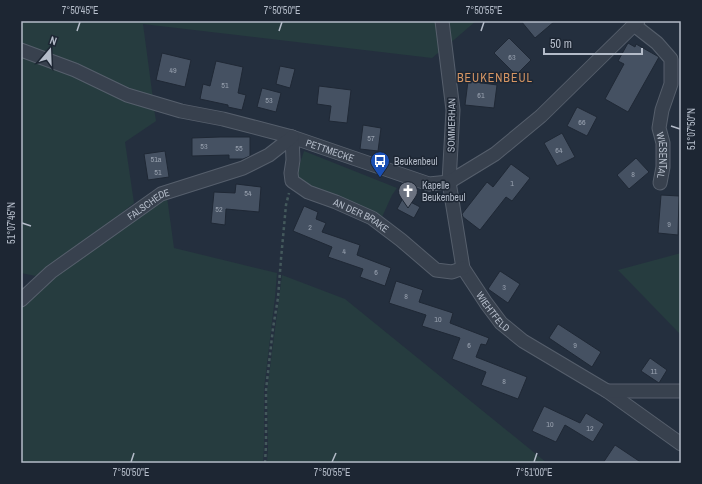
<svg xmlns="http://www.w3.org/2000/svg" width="702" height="484" viewBox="0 0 702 484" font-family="'Archivo Narrow',sans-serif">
<rect width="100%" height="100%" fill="#242f3e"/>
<g fill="#263c3f">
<path d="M21,21H440L444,48L432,58L143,24L153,99L21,48Z"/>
<path d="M444,21H476L448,45Z"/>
<path d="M21,56L38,61L154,108L156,121L125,142L134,203L41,277L21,273Z"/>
<path d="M304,151L397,188L392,195L382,217L356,205L303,183L298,177L297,173Z"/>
<path d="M167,197L174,248L277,273L275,297L264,389V446L263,463H21V419H23L21,416V303L53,275Z"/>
<path d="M681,253V335L618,270Z"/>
<path d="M282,275L345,299L547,463H267L268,447L267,391Z"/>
</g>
<g fill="#455162" stroke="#1f2835">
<path d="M521,21H555L535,38Z"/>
<path d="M509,38L531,60L516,75L494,53Z"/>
<path d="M628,43L635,47L636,44L659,57L628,112L605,99L624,64L618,61Z"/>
<path d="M162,53L191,60L185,87L156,80Z"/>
<path d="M216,61L243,67L238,93L246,95L242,110L228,107V105L200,99L203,84L210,86Z"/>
<path d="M280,66L295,69L290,88L276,84Z"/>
<path d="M468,81L497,85L494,108L465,105Z"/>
<path d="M319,86L351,90L347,123L329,121L331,106L317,104Z"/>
<path d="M262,88L281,93L276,112L257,107Z"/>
<path d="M577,107L597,117L587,136L567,126Z"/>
<path d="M363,125L381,128L378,151L360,149Z"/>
<path d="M562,133L575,157L557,166L544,143Z"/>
<path d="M220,137H250V156L243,159H229V155L192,156V138Z"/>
<path d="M165,151L169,177L148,180L144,154Z"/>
<path d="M636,158L649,172L629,189L617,175Z"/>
<path d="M511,164L530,178L512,201L506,197L480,230L463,217L462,214L487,182L493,187Z"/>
<path d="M236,184L261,187L259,212L226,209L225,225L211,223L214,192L235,193Z"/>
<path d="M661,195L679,196L678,235L658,233Z"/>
<path d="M403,198L420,207L414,218L397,209Z"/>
<path d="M304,206L318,212L316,219L326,223L322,232L360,245L357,255L391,268L385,286L360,277L363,269L328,257L332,247L293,231Z"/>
<path d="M500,271L520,284L508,303L488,289Z"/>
<path d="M396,281L423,290L419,302L453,313L450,323L489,338L486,345L481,344L476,357L527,377L518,399L481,385L486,372L452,359L460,338L422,326L426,315L389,303Z"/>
<path d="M558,324L601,352L592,367L549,338Z"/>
<path d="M650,358L667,370L659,383L641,371Z"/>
<path d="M544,406L580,423L586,413L604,424L593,442L565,425L556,442L532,431Z"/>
<path d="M615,445L642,463H603Z"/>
</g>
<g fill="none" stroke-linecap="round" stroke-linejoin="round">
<g stroke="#565f6c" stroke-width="15">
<g id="minor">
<path id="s1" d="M442,21L453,110L449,182L463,268L486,303L501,323L523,341L607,391L681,444"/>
<path id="s2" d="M634,25L657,43L671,59V84L662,110L659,128L663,143V167L660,183"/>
<path id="s3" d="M21,50L75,70L127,95L181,111L223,119L292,137L429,184L449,182L495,154L541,116L638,21"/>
<path id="s4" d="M292,137L293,160L291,173L292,181L308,192L336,202L372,218L401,240L436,270L452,272L463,268"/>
<path id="s5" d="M21,300L51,272L161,194L243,168L269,155L292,137"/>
<path d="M607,391H681"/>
</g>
</g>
<path stroke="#44595c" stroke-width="2.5" stroke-dasharray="3 3" stroke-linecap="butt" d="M265,463L266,446V390L273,328L278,298L281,259L286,205L289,193"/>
<use href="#minor" stroke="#38414e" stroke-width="13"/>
</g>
<path fill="none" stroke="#b4bcc9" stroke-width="1.5" d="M77,31L80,22M279,31L282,22M481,31L484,22M671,126L680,129M22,223L31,226M131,462L134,453M332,462L336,453M534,462L537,453"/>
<defs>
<g id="bus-pin" transform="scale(1)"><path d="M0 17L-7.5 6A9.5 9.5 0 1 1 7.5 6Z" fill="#1a4fb4" stroke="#1d2633"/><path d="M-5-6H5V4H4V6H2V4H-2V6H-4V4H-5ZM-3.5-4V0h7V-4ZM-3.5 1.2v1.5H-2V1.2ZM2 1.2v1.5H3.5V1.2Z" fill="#fff"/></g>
<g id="church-pin" transform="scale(1)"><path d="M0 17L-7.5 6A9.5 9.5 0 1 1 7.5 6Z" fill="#6b7280" stroke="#1d2633"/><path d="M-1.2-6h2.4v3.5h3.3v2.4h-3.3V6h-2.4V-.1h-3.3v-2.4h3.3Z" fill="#fff"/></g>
</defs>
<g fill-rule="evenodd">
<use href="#bus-pin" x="380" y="161"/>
<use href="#church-pin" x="408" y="191"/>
</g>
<g text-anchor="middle" stroke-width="3" stroke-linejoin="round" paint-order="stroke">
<g font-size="8" fill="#98a1af">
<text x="512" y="60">63</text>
<text x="173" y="73">49</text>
<text x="225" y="88">51</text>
<text x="481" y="98">61</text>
<text x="269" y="103">53</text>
<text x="582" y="125">66</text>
<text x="371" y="141">57</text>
<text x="204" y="149">53</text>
<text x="239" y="151">55</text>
<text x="559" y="153">64</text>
<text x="156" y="162">51a</text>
<text x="158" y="175">51</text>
<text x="633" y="177">8</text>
<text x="512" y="186">1</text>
<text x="248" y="196">54</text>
<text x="219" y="212">52</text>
<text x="669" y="227">9</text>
<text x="310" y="230">2</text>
<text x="344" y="254">4</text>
<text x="376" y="275">6</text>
<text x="504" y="290">3</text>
<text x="406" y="299">8</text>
<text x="438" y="322">10</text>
<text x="469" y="348">6</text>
<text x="575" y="348">9</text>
<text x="654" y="374">11</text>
<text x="504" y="384">8</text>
<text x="550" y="427">10</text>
<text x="590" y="431">12</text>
</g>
<g font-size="10" fill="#b4bcc9" stroke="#1d2633">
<text transform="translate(451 125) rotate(-89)" y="4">SOMMERHAN</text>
<text dy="4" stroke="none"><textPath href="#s3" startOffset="326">PETTMECKE</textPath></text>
<text dy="4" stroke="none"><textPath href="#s2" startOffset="149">WIESENTAL</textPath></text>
<text dy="4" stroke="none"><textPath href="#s5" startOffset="160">FALSCHEDE</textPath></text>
<text dy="4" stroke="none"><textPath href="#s4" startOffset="122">AN DER BRAKE</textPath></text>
<text dy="4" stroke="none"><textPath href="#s1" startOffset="302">WIEHTFELD</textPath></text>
</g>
<g font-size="10" fill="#b4bcc9" stroke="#1d2633" text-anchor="start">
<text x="394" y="165">Beukenbeul</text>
<text x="422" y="189">Kapelle<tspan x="422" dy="12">Beukenbeul</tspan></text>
</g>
<g font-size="12" letter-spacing="1" fill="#d59563" stroke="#1d2633">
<text x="495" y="82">BEUKENBEUL</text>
</g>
</g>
<rect width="702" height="484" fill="none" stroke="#1d2633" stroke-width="44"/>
<g transform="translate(50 50) rotate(19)" stroke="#1d2633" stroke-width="3" paint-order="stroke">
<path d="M0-3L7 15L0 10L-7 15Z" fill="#b4bcc9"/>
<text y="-6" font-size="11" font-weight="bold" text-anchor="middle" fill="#b4bcc9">N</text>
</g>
<path d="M544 48v6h98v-6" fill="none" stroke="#b4bcc9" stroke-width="2"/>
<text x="550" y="48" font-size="12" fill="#b4bcc9" stroke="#1d2633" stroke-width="3" paint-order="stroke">50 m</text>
<rect x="22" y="22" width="658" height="440" fill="none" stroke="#b4bcc9" stroke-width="1.5"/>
<g font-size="10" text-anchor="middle" fill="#b4bcc9">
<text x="80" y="14">7°50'45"E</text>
<text x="282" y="14">7°50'50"E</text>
<text x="484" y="14">7°50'55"E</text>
<text transform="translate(691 129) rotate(-90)" y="4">51°07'50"N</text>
<text transform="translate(11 223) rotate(-90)" y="4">51°07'45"N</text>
<text x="131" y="476">7°50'50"E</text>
<text x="332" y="476">7°50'55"E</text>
<text x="534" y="476">7°51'00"E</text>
</g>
</svg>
